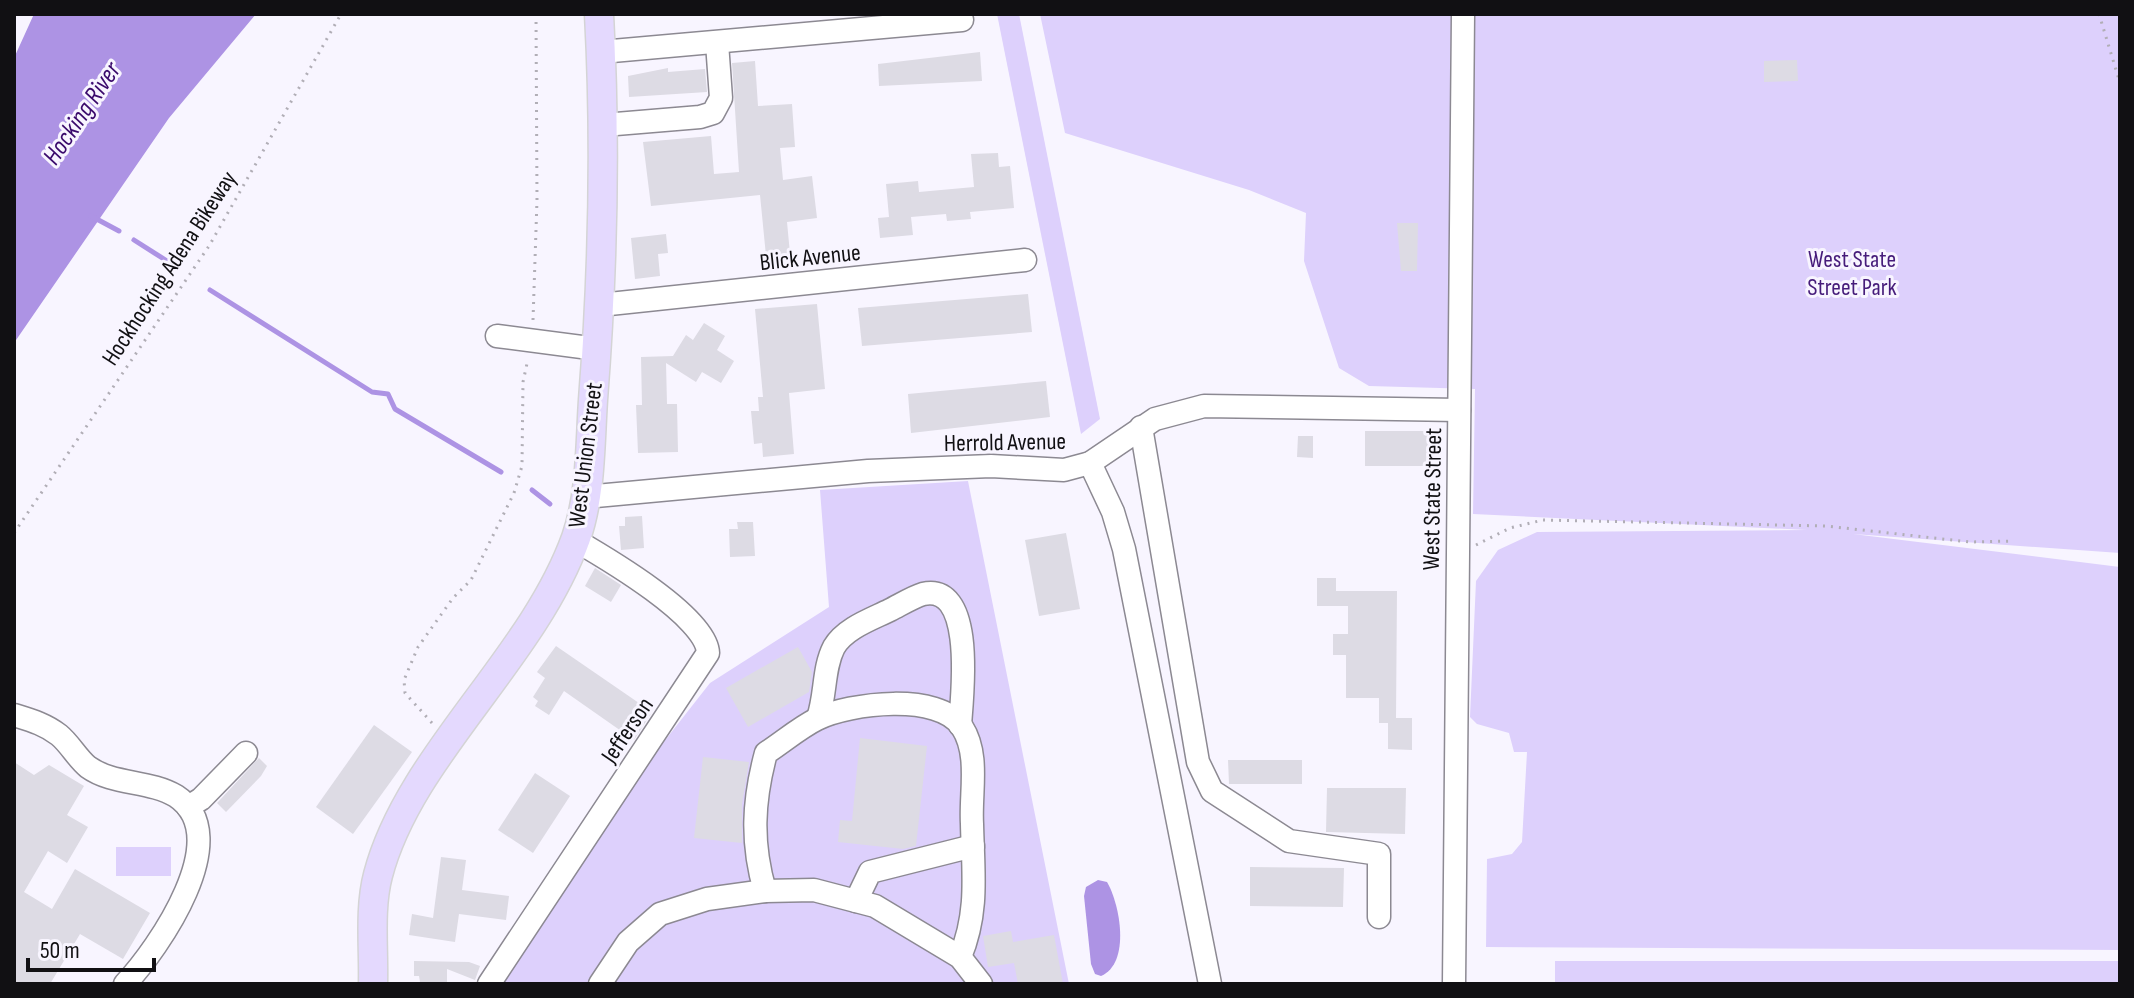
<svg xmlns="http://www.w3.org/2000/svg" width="2134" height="998" viewBox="0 0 2134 998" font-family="'Sofia Sans Condensed',sans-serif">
<rect width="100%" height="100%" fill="#f8f5ff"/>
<g fill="#ddd0fc">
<path d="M997,14H1019L1100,419L1081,434Z"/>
<path d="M1040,14H2120V553L1853,534L2120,567V950L1486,947L1487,859L1512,854L1522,842L1527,752H1514L1509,733L1477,724L1470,717L1476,581L1498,550L1537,532L1807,530L1473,514L1475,389L1369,386L1339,368L1304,261L1306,213L1249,190L1065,133Z"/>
<path d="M968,481L1069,984H500L648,762L710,683L829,607L820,490Z"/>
<rect x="116" y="847" width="55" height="29"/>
<rect x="1555" y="961" width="565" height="23"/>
</g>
<g fill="#ad93e4">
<path d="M34,14H256L169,118L14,343V58Z"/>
<path d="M1098,880L1107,882C1120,904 1131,963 1101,976L1095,974L1091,964L1084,896L1086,887Z"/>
</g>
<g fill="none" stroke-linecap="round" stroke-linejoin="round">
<g stroke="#ad93e4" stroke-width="5">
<path d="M91,216L119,231"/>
<path d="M134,240L167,261"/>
<path d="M210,290L372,392L388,394L395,409L501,472"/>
<path d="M532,490L550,504"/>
</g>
</g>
<g fill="#dddbe4">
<path d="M980,52L982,81L879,86L878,64Z"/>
<path d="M1797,60L1798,81L1764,82V61Z"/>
<path d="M755,61L758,106L792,104L795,147L780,148L783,180L812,176L817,218L787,222L791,264L767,266L760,195L651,206L643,142L711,136L714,174L739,172L732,63Z"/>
<path d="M668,68V72L705,69L707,92L629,97L628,76Z"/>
<path d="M998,153L999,167L1010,166L1014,208L970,212L971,219L947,221L946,214L911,217L913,235L880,238L878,218L889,217L886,184L918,181L919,192L974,187L971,154Z"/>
<path d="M1397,223H1418L1417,271H1401Z"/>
<path d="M666,234L668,253L658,254L660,276L635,279L631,238Z"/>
<path d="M1028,294L1032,332L862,346L858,308Z"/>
<path d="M817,304L825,389L789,393L794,454L763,457L762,443L754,444L751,411H759L758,397H763L755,309Z"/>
<path d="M704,323L725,336L717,350L734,361L721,383L702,372L696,382L666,363L667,404H677L678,452L638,453L636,405H642L641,357L673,356L686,335L693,340Z"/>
<path d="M1046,381L1050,417L911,433L908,394Z"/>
<rect x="1365" y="431" width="65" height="35"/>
<path d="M1298,436H1313V458L1297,457Z"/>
<path d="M642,516L644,548L621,550L619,526H625V517Z"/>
<path d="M737,522H753L755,556L730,557L729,529H738Z"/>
<path d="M1066,533L1080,609L1039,616L1025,540Z"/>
<path d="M595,568L621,585L611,602L585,586Z"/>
<path d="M1317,578H1336V591H1397L1396,718H1412V750L1388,749V723H1379V698H1346V655H1333V634H1348V606H1317Z"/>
<path d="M556,646L652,712L634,740L564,691L549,715L535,706L538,701L533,697L545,678L537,672Z"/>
<path d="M798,647L812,672L809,692L748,727L726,688Z"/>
<path d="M374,725L412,752L353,834L316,807Z"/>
<path d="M860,738L927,746L916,846L903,849L838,842L840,820L852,821Z"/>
<path d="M703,757L749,762L742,804V843L694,838Z"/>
<path d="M259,758L267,766L261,776L226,812L217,803Z"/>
<path d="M1228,760H1302V784H1229Z"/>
<path d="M14,762L34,775L49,765L84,786L67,815L88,827L67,863L48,851L24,892L52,909L75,869L150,913L123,959L80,934L50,984H14Z"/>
<path d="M535,773L570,796L533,853L498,830Z"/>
<path d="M1327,788H1406L1405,834L1326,832Z"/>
<path d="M441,857L466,860L462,890L509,896L506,920L459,914L455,942L409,935L412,914L433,918Z"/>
<path d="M1250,867L1344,868L1343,907L1250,906Z"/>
<path d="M1011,931L1013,942L1054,935L1063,984H1018L1014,963L988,967L983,936Z"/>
<path d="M414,961L469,962L480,966L475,980L447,969V984H429L420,982L419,976H414Z"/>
</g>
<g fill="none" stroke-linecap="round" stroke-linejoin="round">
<g stroke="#8c8992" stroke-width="25">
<g id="minor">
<path d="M601,52L962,20"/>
<path d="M604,125L700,117L713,113L721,98L717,43"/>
<path d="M600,305L1025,260"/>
<path d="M497,336L597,349"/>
<path d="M1141,427L1198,762L1212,791L1289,841L1379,854V917"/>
<path d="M1090,463L1113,512L1124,549L1210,984"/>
<path d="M585,497L868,471L991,466L1064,470L1090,463L1155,419L1204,406L1459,410"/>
<path d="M14,715C30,720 45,724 59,735C70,744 77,758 88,767C113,785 149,780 176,796C237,836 158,949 125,984"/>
<path d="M818,718C826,695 823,668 834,647C845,628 872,619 890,610C900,605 913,597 923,594C976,582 962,697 960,725"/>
<path d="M188,807L201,799L246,753"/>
<path d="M765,891C751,843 753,801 766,753C783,742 799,728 817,719C850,703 939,692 962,727C980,755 970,793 972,824C973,871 979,912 960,957"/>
<path d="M856,901L870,872L973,846"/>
<path d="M489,984L708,653C707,617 606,558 575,540"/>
<path d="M600,984L628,942L660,914L707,899L765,891L814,890L875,906L960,957L981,984"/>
<path d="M1454,984L1463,14"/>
</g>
</g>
<g stroke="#d4d4d5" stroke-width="31">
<path id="major" d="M373,984C374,949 369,909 378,875C409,756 532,660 576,538C591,495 590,446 593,400C603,271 606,143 599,14"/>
</g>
<g stroke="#b1aeb6" stroke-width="3" stroke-dasharray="2 6" stroke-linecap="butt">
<path d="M2099,14L2120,83"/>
<path d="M533,320L537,200L536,14"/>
<path d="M14,533L209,246L341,14"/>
<path d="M1476,545L1510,528L1543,520L1826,526L1970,542L2014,541"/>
<path d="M432,723L405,693L404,680L418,647L453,598L471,580L514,493L522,466L523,382L528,359"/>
</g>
<use href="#minor" stroke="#fff" stroke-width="22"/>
<use href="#major" stroke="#e4d9fe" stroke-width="28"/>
</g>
<g text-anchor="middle" stroke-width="6" stroke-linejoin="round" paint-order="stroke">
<g font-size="24" fill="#111013" stroke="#f8f5ff">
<text transform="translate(810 257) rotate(-6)" y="8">Blick Avenue</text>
<text transform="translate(169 268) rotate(-57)" y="8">Hockhocking Adena Bikeway</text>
<text transform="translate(1005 442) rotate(-1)" y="8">Herrold Avenue</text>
<text transform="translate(585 455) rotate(-83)" y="8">West Union Street</text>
<text transform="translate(1432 499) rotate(-89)" y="8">West State Street</text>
<text transform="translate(627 730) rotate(-56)" y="8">Jefferson</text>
</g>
<g font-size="24" fill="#461c7a" stroke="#f8f5ff">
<text x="1852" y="267">West State<tspan x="1852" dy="28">Street Park</tspan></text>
</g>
<g font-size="26" font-style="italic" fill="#3a0a6c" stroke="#f8f5ff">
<text transform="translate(81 113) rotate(-56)" y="9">Hocking River</text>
</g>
</g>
<rect width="2134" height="998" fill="none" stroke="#111013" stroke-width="32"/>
<path d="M28 958v12h126v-12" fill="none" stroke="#111013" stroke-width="4"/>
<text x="40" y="958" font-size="24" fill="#111013" stroke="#f8f5ff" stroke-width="6" paint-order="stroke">50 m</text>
</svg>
